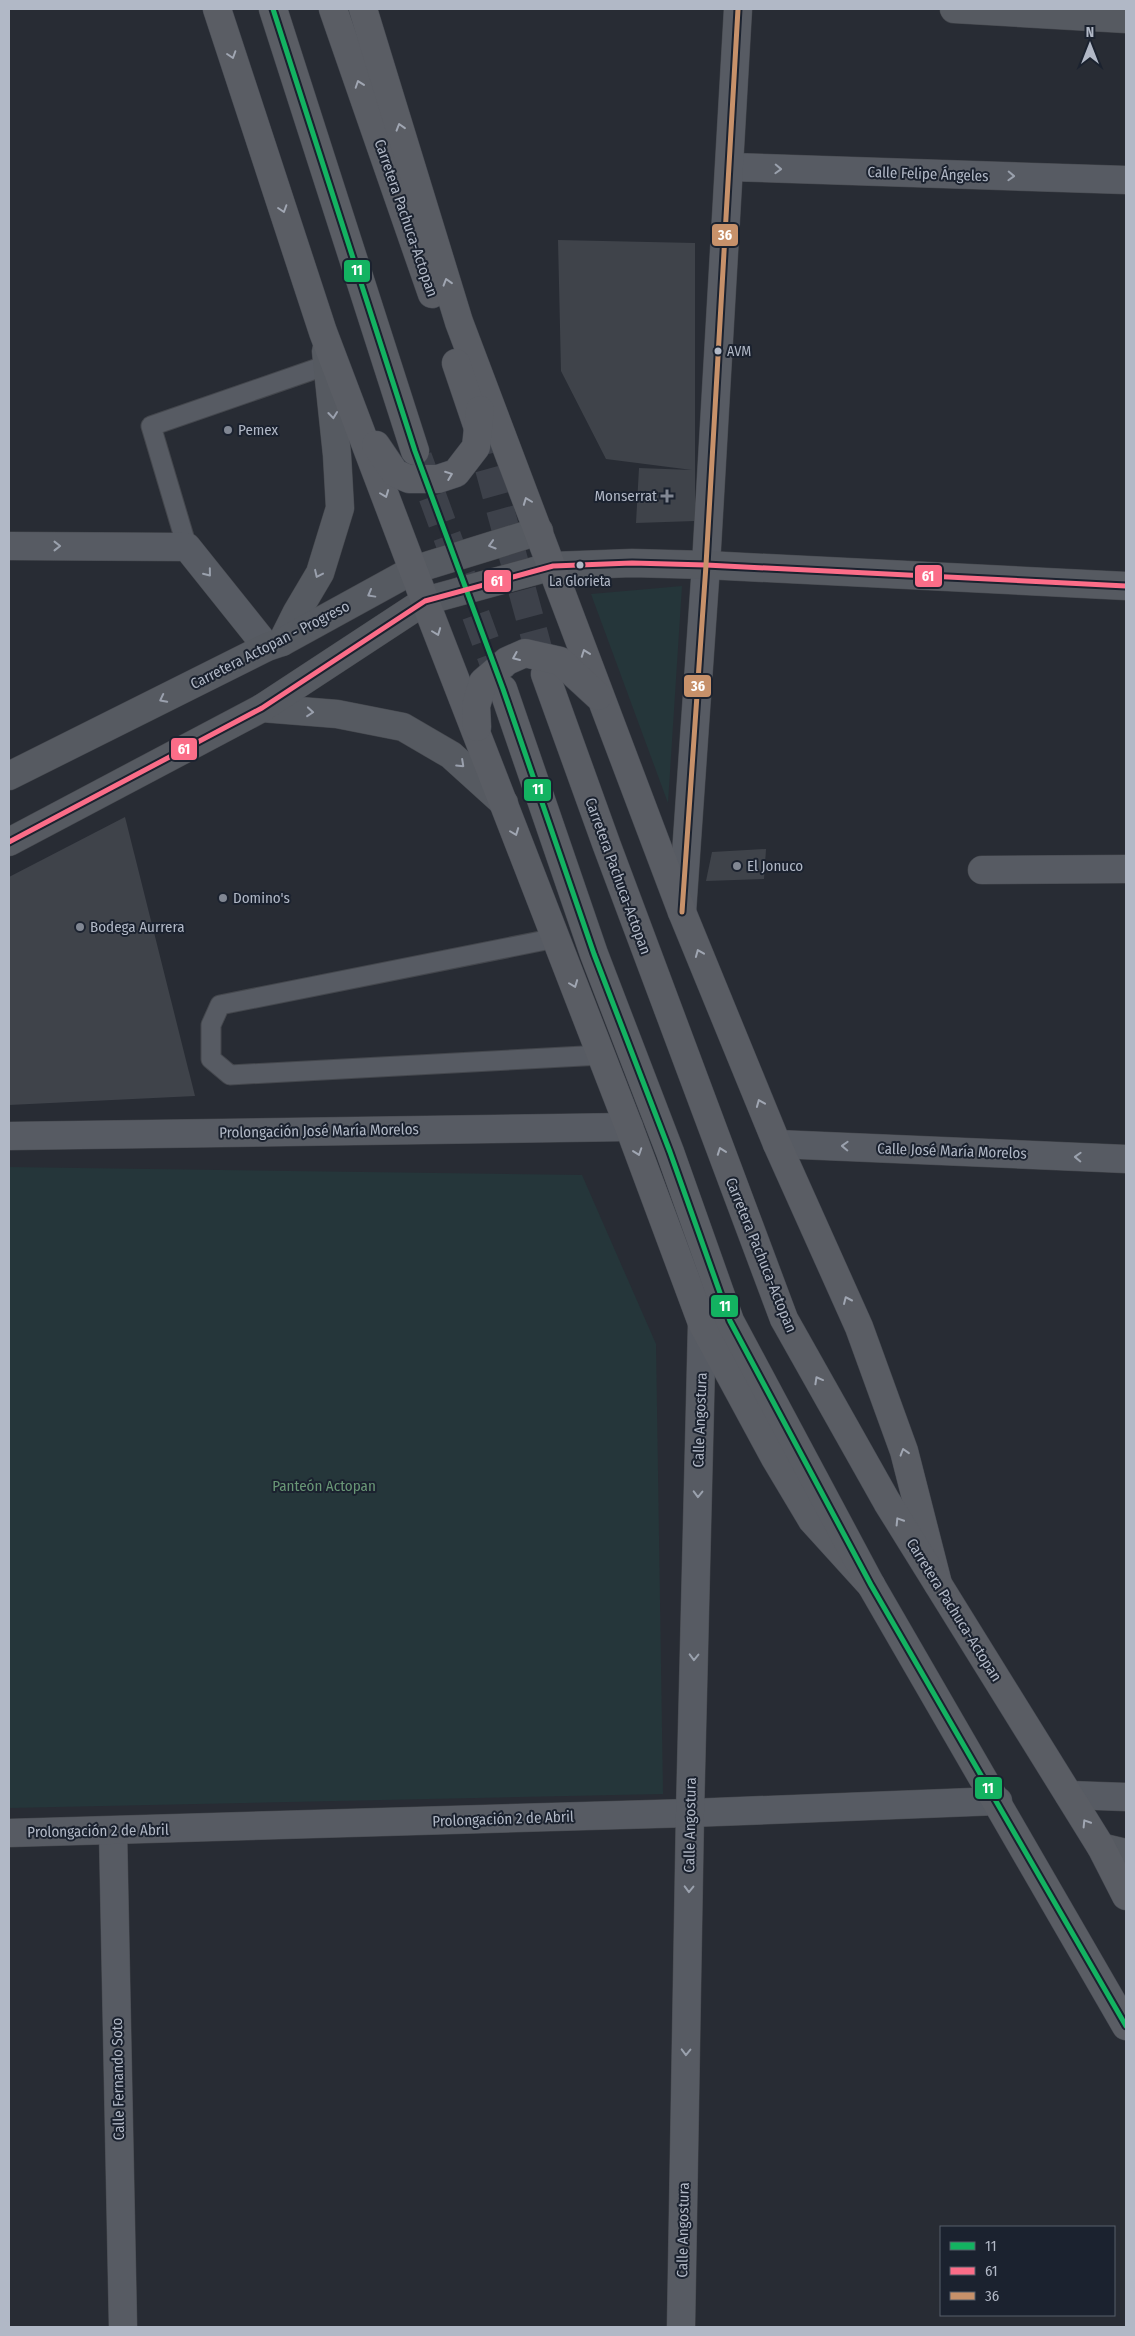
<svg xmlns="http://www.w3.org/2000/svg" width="1135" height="2336" viewBox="0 0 1135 2336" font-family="'Fira Sans Condensed',sans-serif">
<rect width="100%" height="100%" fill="#282c34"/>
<g fill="#25363a">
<path d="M682,586L668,803L591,594Z"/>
<path d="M9,1167L582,1175L656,1344L663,1794L9,1808Z"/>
</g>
<g fill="#3f434a">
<path d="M558,240L695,243V521L636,523L639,468L692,470L606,459L561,371Z"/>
<path d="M125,817L195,1096L9,1105V877Z"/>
<path d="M766,849L764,879L706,881L712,852Z"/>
</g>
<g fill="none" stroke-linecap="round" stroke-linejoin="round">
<g stroke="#3d414a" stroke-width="28" stroke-dasharray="28 14" stroke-linecap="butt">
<path d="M478,428L545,674"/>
<path d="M418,457L503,689"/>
</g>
<g stroke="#44474d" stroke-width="21">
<g id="lane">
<path d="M187,547L151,426L327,365"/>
<path d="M556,938L220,1005L211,1025V1059L230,1075L602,1055"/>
</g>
</g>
<g stroke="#44474d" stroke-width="29">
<g id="street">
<path d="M730,167L1126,180"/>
<path d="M9,546L187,547L267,647"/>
<path d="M982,870L1126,869"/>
<path d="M682,912L706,565L738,9"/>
<path d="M9,1136L629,1127"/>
<path d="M777,1144L1126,1159"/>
<path d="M1069,1795L1126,1797"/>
<path d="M113,1831L123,2327"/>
<path d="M9,1833L690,1813L998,1801"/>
<path d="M681,2327L690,1813L702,1323"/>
</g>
</g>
<g stroke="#44474d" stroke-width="29">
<g id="secondary">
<path d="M954,9L1126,19"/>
<path d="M282,642L297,612L320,573L340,508L337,455L326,351"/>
<path d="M262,708L337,714L403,727L451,755L504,803"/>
<path d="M9,776L267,647L282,642L413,570L539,531"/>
<path d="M9,842L262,708L425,601L553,566L632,563L706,565L1126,586"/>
<path d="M1101,1847L1126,1853"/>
</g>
</g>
<g stroke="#454951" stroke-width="29">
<g id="primary">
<path d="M217,9L323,332L425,601L629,1127L702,1323L775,1458L812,1520L871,1585"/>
<path d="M273,9L415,451"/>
<path d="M333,9L432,294"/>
<path d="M363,9L459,322L682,912L777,1144L859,1327L904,1451L938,1584"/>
<path d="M456,363L478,428"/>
<path d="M376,445L395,473L409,479H438L456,473L476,447L480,410"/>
<path d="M545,674L607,846L784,1319L887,1502L1101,1847L1126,1896"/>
<path d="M503,689L594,954L670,1152L730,1321L871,1585L1126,2026"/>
<path d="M477,727L476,706L483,682L507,661L525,653L560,661L598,696"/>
</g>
</g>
<use href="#lane" stroke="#575b63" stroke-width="19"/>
<use href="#street" stroke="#575b63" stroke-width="28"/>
<use href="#secondary" stroke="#565a61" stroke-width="28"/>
<use href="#primary" stroke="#5a5d64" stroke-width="28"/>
<g stroke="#1b222f" stroke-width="9">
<path id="bus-1" d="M273,9L415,451L503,689L594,954L670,1152L730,1321L871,1585L1126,2026"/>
</g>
<g stroke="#1b222f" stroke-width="9">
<path id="bus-2" d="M9,842L262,708L425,601L553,566L632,563L706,565L1126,586"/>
</g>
<g stroke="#1b222f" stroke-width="9">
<path id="bus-3" d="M682,912L706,565L738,9"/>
</g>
<use href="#bus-1" stroke="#13b361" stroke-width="5"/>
<use href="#bus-2" stroke="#fb6d88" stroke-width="5"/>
<use href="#bus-3" stroke="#c7916a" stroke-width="5"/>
</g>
<defs><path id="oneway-chevron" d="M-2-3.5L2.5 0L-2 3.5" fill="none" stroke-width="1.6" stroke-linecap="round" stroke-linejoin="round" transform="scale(1.25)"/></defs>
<g stroke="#a0a6b2">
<use href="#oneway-chevron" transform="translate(232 55) rotate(72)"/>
<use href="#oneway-chevron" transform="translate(359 84) rotate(-109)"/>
<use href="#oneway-chevron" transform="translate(400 127) rotate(-107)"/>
<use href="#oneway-chevron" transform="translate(283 209) rotate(72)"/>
<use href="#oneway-chevron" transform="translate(447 282) rotate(-107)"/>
<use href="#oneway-chevron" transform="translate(449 475) rotate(-21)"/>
<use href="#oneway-chevron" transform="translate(385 494) rotate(69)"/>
<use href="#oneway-chevron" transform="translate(527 501) rotate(-111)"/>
<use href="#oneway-chevron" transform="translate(437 632) rotate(69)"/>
<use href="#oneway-chevron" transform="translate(585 653) rotate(-110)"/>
<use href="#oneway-chevron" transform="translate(516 657) rotate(157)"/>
<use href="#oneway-chevron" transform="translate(515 832) rotate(69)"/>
<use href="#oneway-chevron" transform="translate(699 953) rotate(-112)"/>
<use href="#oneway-chevron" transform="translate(574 984) rotate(69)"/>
<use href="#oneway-chevron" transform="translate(760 1103) rotate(-112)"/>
<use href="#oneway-chevron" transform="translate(721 1151) rotate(-110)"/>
<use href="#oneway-chevron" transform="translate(638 1152) rotate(71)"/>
<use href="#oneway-chevron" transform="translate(847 1300) rotate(-114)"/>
<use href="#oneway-chevron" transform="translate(818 1380) rotate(-119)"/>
<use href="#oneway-chevron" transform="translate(904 1452) rotate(-107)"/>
<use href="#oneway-chevron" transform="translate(899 1521) rotate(-122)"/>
<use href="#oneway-chevron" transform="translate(1086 1823) rotate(-122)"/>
</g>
<g stroke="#9aa1ad">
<use href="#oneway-chevron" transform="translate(778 169) rotate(2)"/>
<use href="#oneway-chevron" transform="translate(1011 176) rotate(2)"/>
<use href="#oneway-chevron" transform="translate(57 546)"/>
<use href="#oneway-chevron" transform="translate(208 573) rotate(51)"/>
<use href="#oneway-chevron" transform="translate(845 1146) rotate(-178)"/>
<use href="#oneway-chevron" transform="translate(1078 1157) rotate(-178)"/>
<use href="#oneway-chevron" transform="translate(698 1494) rotate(91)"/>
<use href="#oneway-chevron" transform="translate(694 1657) rotate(91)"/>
<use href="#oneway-chevron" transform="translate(689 1889) rotate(91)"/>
<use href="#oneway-chevron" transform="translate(686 2052) rotate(91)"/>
</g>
<g stroke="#9aa0ad">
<use href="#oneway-chevron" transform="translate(333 415) rotate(84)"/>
<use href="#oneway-chevron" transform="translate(492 545) rotate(163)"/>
<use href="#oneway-chevron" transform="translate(318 574) rotate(115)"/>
<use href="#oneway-chevron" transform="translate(371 594) rotate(151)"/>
<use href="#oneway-chevron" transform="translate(163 699) rotate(153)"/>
<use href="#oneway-chevron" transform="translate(310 712) rotate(5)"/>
<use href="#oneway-chevron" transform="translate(461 764) rotate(43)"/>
</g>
<g fill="#b1b8c6" stroke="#1b222f" stroke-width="2">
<circle cx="718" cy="351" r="4.5"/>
<circle cx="580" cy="565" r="4.5"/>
</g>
<g fill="#818793" stroke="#1b222f" stroke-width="2">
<circle cx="228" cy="430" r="5"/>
<path d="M664.5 488.5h5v5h5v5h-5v5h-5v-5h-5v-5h5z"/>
<circle cx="737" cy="866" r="5"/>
<circle cx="223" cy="898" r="5"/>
<circle cx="80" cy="927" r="5"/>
</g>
<g text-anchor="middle" stroke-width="4" stroke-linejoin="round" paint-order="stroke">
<g font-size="14" fill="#b1b8c6" stroke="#1b222f" text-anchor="start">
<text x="727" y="356">AVM</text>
<text x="580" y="586" text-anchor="middle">La Glorieta</text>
</g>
<g font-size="15" fill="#b1b8c6" stroke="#1b222f">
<text transform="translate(928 174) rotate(2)" y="5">Calle Felipe Ángeles</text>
<text transform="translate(406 218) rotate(71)" y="5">Carretera Pachuca-Actopan</text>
<text transform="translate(270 645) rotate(-27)" y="5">Carretera Actopan - Progreso</text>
<text transform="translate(618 876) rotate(70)" y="5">Carretera Pachuca-Actopan</text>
<text transform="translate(319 1131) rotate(-1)" y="5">Prolongación José María Morelos</text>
<text transform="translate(952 1151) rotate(2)" y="5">Calle José María Morelos</text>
<text transform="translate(761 1255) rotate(68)" y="5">Carretera Pachuca-Actopan</text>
<text transform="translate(700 1420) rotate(-88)" y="5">Calle Angostura</text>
<text transform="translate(954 1610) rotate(58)" y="5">Carretera Pachuca-Actopan</text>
<text transform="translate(503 1819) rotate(-2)" y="5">Prolongación 2 de Abril</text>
<text transform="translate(690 1825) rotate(-89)" y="5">Calle Angostura</text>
<text transform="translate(98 1831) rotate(-1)" y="5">Prolongación 2 de Abril</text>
<text transform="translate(118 2079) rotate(-91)" y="5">Calle Fernando Soto</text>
<text transform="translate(683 2230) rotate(-89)" y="5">Calle Angostura</text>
</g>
<g font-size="15" fill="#b1b8c6" stroke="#1b222f" text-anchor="start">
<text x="238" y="435">Pemex</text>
<text x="657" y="501" text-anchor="end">Monserrat</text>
<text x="747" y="871">El Jonuco</text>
<text x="233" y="903">Domino's</text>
<text x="90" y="932">Bodega Aurrera</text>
</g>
<g font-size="15" fill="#699776" stroke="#1b222f">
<text x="324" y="1491">Panteón Actopan</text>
</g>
</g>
<g stroke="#1b222f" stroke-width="2">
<rect x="711" y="223" width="28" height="24" rx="5" fill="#c7916a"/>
<rect x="343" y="259" width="28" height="24" rx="5" fill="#13b361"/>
<rect x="914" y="564" width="29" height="24" rx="5" fill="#fb6d88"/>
<rect x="483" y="569" width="29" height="24" rx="5" fill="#fb6d88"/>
<rect x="683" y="674" width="29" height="24" rx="5" fill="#c7916a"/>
<rect x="170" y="737" width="28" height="24" rx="5" fill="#fb6d88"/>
<rect x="523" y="778" width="29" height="24" rx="5" fill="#13b361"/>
<rect x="710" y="1294" width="29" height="24" rx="5" fill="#13b361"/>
<rect x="974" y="1776" width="29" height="24" rx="5" fill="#13b361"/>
</g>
<g font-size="14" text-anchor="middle" font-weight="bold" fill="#fff">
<text x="725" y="240">36</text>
<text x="357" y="275">11</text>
<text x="928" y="581">61</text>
<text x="497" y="586">61</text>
<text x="698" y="691">36</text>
<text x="184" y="754">61</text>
<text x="538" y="794">11</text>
<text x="725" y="1311">11</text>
<text x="988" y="1793">11</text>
</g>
<rect width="1135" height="2336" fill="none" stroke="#b1b8c6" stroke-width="20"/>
<rect x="940" y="2226" width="175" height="90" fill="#1b222f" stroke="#575e6b"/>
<rect x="950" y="2242" width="25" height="8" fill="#13b361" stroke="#575e6b"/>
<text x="985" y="2251" font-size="15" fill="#b1b8c6">11</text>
<rect x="950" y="2267" width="25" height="8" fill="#fb6d88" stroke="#575e6b"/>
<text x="985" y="2276" font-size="15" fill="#b1b8c6">61</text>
<rect x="950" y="2292" width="25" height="8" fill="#c7916a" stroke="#575e6b"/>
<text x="985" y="2301" font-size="15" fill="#b1b8c6">36</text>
<g transform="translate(1090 45)" stroke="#1b222f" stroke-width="4" paint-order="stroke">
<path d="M0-4L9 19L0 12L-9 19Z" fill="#b1b8c6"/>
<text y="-8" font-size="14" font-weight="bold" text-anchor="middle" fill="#b1b8c6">N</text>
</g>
</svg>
